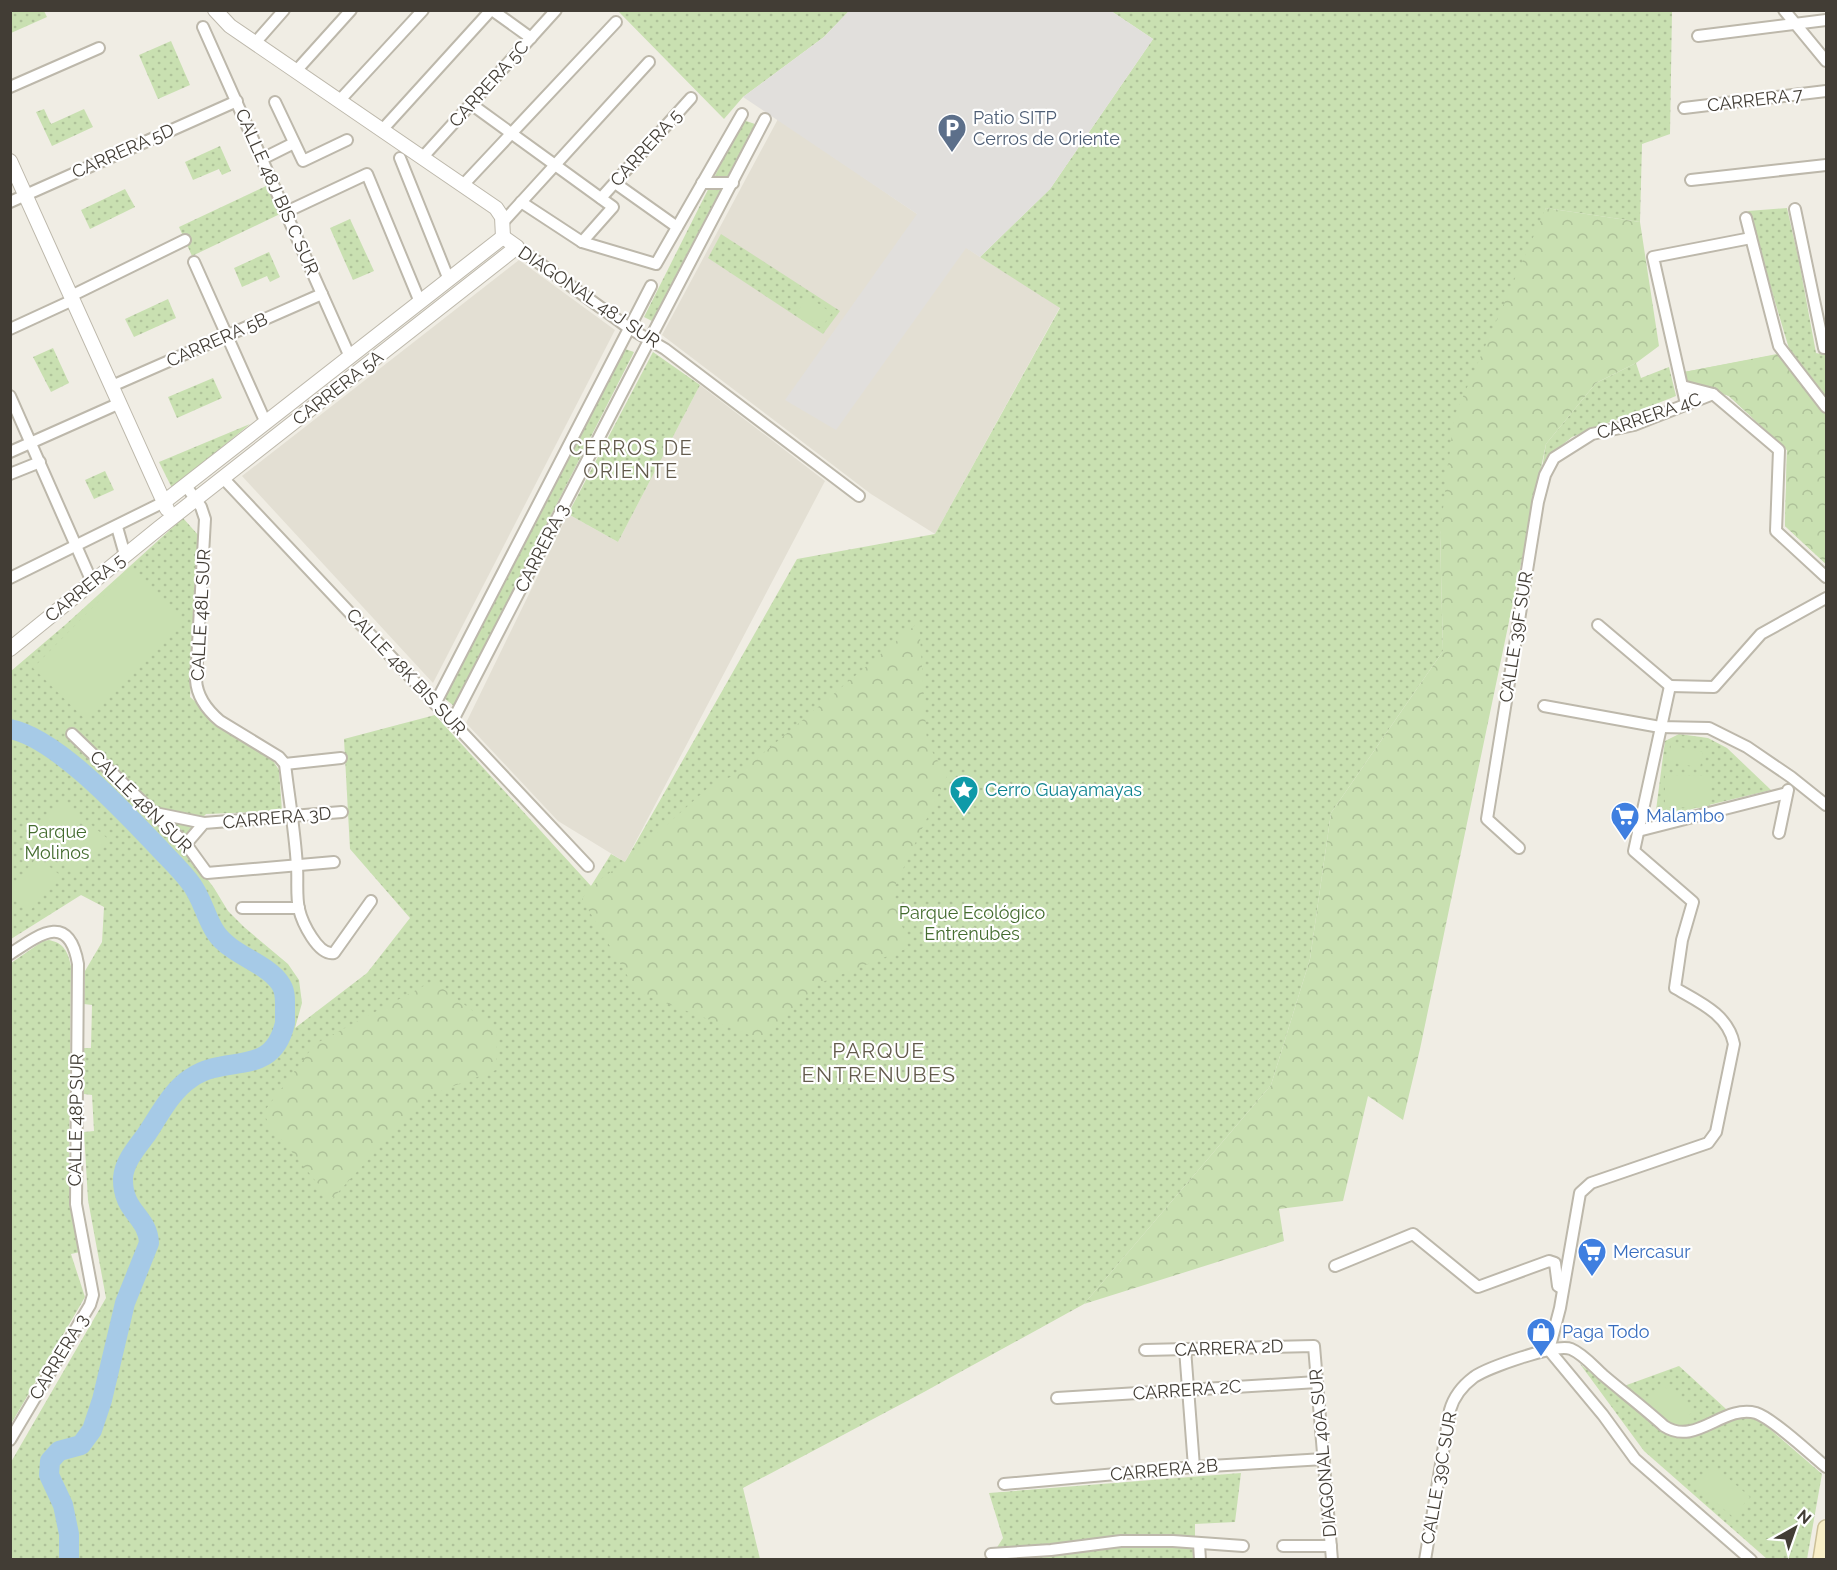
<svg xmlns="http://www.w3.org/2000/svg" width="1837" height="1570" viewBox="0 0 1837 1570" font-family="Raleway,sans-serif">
<defs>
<pattern id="grass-dots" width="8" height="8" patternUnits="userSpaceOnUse" patternTransform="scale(1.5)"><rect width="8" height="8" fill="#c9e0b1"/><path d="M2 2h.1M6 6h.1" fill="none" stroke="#aec199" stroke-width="1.8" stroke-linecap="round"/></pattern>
<pattern id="forest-crowns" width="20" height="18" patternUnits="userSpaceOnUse" patternTransform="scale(1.5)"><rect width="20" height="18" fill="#c9e0b1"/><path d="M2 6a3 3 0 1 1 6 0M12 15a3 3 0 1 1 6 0" fill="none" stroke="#aec199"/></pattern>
</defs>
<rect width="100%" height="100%" fill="#f0ede4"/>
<g fill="#e3dfd3">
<path d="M778,119L980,257L1060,307L935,534L871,494L662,335Z"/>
<path d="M519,260L615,330L433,683L242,476Z"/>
<path d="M700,385L825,481L625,862L558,821L466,723L568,514L618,542Z"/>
</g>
<g fill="url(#grass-dots)">
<path d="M14,10L44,11L47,17L11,33V12Z"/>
<path d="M618,11H849L824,37L743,97L724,119Z"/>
<path d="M1111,11H1672L1670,134L1642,144L1640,222L1546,208L1440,534L1443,651L1331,813L1310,959L1271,1085L1084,1304L924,1392L743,1488L760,1559H11V1462L106,1298L88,1200L84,1132L94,1131L92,1095L84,1094L83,1048H91L92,1005L84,1004L85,971L102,942L104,907L81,895L11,939V671L65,625L183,518L199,536L190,697L212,716L272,759L279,770L282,811L206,814L179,841L214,888L228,911L244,927L288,964L299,980L302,1003L295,1028L367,973L410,918L350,849L344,739L435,715L591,886L611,854L625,862L797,559L935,534L1060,308L980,257L1050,189L1153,39Z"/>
<path d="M171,41L190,85L158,99L139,55Z"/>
<path d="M44,109L51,124L84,109L93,127L52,146L36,112Z"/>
<path d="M743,120L755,124L652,321L644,317Z"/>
<path d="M220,146L231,171L222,175L219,169L193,180L185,162Z"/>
<path d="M266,186L280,214L192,256L179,227Z"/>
<path d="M125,189L135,207L90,229L81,210Z"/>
<path d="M1787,208L1799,261L1816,353L1826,355V564L1785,526L1787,450L1729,396L1687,381L1684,372L1790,352L1748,211Z"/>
<path d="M350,219L374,271L353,280L330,228Z"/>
<path d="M721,234L840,311L823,334L708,258Z"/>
<path d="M269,252L280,277L270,282L267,276L242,287L234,268Z"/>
<path d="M168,299L176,318L134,337L125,319Z"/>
<path d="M53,348L69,383L51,392L33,357Z"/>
<path d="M625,349L634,352L454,706L444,698Z"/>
<path d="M653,352L700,385L618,542L568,514Z"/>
<path d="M1636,363L1641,378L1669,367L1676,396L1572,437L1557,449L1542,468L1546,444L1596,383Z"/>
<path d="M213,378L222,398L177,418L168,397Z"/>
<path d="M250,424L172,488L159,462Z"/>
<path d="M105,471L114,490L94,499L85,480Z"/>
<path d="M1679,734L1708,738L1727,748L1771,790L1655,818L1665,741Z"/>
<path d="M49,940C64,943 68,952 71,966L69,1179L73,1224L80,1252L71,1254L85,1297L11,1424V963L43,941Z"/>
<path d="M1580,1364L1613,1390L1679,1366L1737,1419L1755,1416L1822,1474L1807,1559H1767L1644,1451Z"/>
<path d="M1241,1473L1235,1522L1195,1524V1559H997L996,1549L1003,1538L989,1493Z"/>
</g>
<g fill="url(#forest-crowns)">
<path d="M1546,208L1640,222L1659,346L1636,363L1596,383L1546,444L1420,1049L1403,1120L1368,1096L1343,1201L1279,1209L1284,1241L1084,1304L1271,1085L1310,959L1331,813L1443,651L1440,534L1454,417Z"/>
<path d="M1777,354L1826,420V564L1785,526L1787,450L1729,396L1687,381L1684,372Z"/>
<path d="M919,622L927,743L947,776L893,890L908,948L820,983L760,1039L637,992L582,899L591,886L625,862L709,787L741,772Z"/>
<path d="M433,981L497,1029L496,1070L427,1096L331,1200L270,1125L263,1113L315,1044Z"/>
</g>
<g fill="#c9e0b1">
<path d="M807,296L832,313L821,328L797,312Z"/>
<path d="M131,568L184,619L86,720L33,668Z"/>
<path d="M1671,745L1703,752L1700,768L1668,761Z"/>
<path d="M1665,775L1710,776V808L1665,807Z"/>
<path d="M62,800L82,817L50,854L30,837Z"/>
<path d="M88,822L107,838L76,875L57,859Z"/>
<path d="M37,857L60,875L30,911L11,895V889Z"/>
<path d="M1661,1383L1693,1411L1677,1429L1645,1401Z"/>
<path d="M1714,1466L1750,1497L1733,1517L1696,1486Z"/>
</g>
<path fill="#e1dfdc" d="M849,11H1111L1153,39L1050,189L980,257L966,248L836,430L785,400L917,214L743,97L824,37Z"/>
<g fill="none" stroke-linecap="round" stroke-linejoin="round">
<path stroke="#a6cae7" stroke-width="20" d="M10,729C57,738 125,813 158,847C168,858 180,869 189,881C202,896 205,917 216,933C231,955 267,963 280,983C286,991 285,1000 285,1009C285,1013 285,1019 285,1023C272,1079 227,1053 191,1078C171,1091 159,1116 146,1135C137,1147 124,1162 123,1178C122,1212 148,1216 149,1243L125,1303L102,1400L92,1430L81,1445L59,1451L50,1461L49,1475L63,1505L69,1534V1560"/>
<g stroke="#bdb8ab" stroke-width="14">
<g id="minor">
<path d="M492,10L531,38"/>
<path d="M1784,10L1826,61"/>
<path d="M203,27L350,357"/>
<path d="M1698,36L1826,20"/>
<path d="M255,43L284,10"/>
<path d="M296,71L351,10"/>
<path d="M10,87L99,48"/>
<path d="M339,101L423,10"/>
<path d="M275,102L303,161L347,140"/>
<path d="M471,104L613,207L582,242"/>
<path d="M1684,108L1826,91"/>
<path d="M382,130L491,10"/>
<path d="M400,158L449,280"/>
<path d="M422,158L556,10"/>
<path d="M262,159L294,143"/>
<path d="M1691,180L1826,165"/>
<path d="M615,183L677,227"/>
<path d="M702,183H733"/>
<path d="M463,185L616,22"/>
<path d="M601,198L691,98"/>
<path d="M10,202L237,101"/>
<path d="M521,202L582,242L656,264L742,114"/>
<path d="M1795,209L1824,348H1826"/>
<path d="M286,212L367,174L420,302"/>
<path d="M1746,218L1779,346L1826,407"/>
<path d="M503,222L649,62"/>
<path d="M517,247L629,328L665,349L859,496"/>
<path d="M194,262L266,423"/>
<path d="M71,296L185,240"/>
<path d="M10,329L73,300"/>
<path d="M112,386L322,294"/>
<path d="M1682,386L1713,394L1779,450L1776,531L1826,577"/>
<path d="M10,396L92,582"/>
<path d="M1686,404L1653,257L1751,238"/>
<path d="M10,452L120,403"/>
<path d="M10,474L40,462"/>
<path d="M223,478L588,866"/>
<path d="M186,486L201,507L205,519L196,680C197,697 207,710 220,721L279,757L285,764C289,798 295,832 297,867C298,880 296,896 299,909C302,922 318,956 334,953L371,901"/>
<path d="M117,527L125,555"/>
<path d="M10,578L164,502"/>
<path d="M1598,625L1670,686"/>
<path d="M1670,686L1714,687L1761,634L1826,598"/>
<path d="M435,704L651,286"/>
<path d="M1544,706L1660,727L1709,728L1747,747L1791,777L1826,805"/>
<path d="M452,722L640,358L765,119"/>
<path d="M72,734L186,844L207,873L334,862"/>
<path d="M285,764L341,758"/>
<path d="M155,813L204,823"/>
<path d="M1638,831L1787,793"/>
<path d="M1779,833L1788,790"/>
<path d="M186,844L204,823L342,812"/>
<path d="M1519,848L1487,819L1538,502L1545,475L1554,458L1592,434L1634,425L1713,394"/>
<path d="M242,908H299"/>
<path d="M10,954C40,934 69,912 78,964L76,1204L93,1295L90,1305L10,1440"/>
<path d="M1335,1266L1413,1234L1478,1287L1549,1261L1555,1263L1558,1286L1563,1289"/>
<path d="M1185,1349L1194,1467"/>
<path d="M1145,1350L1314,1346L1332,1560"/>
<path d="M1549,1350L1560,1308L1580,1193L1591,1183L1708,1143L1716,1132L1734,1044C1728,1014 1699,1002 1675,988L1682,940L1693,902L1634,851L1670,686"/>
<path d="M1549,1350L1603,1415L1635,1459L1751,1560"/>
<path d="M1057,1398L1317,1382"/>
<path d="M1004,1484L1194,1467L1324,1459"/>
<path d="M1199,1544L1200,1560"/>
<path d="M1283,1546H1331"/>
<path d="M991,1554L1051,1550L1121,1541H1173L1243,1546"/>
<path d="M1425,1560L1450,1410C1454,1396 1462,1386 1474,1377C1487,1368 1556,1343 1571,1349C1583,1354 1593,1366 1603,1375C1623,1392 1644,1408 1664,1426C1696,1447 1723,1404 1756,1413C1772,1418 1812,1455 1826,1467"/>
</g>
</g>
<g stroke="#bdb8ab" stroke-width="16">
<g id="tertiary">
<path d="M215,10L230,26L496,208L502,217L503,237"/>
<path d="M10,161L167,509"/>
<path d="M164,502L503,237"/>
<path d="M10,649L159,528L517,247L503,237"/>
</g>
</g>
<g stroke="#cbc098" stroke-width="18">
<path id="secondary" d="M1821,1560L1826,1528"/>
</g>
<use href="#minor" stroke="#fff" stroke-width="10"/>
<use href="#tertiary" stroke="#fff" stroke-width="14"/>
<use href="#secondary" stroke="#f8eec7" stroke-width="15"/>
</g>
<defs>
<g id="parking-pin" transform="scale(1.5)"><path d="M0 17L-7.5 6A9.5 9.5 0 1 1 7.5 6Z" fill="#5c6f8a" stroke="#fff"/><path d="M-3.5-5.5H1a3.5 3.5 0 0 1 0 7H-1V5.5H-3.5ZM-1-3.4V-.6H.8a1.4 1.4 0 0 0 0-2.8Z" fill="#fff"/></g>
<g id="sight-pin" transform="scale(1.5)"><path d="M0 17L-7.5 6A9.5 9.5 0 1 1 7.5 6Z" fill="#0f9aa8" stroke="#fff"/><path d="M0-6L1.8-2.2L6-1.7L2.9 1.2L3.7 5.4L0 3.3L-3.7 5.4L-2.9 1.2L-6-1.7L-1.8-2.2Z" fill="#fff"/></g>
<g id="supermarket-pin" transform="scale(1.5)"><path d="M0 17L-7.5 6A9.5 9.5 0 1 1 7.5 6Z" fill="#3f7fe0" stroke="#fff"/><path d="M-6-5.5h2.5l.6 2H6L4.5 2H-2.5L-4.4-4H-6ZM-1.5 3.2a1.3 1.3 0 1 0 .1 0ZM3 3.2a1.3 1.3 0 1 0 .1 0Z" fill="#fff"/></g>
<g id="shop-pin" transform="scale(1.5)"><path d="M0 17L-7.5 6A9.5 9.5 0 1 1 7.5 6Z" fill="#3f7fe0" stroke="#fff"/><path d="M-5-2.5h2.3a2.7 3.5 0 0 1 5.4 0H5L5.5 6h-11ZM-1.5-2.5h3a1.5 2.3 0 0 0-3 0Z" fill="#fff"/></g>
</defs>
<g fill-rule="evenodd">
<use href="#parking-pin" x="952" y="128"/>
<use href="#sight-pin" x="964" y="790"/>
<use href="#supermarket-pin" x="1625" y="816"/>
<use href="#supermarket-pin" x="1592" y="1252"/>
<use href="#shop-pin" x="1541" y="1332"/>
</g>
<g text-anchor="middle" stroke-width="4.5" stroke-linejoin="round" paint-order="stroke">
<g font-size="18" fill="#423d35" stroke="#fff">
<text transform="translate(489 84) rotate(-48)" y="6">CARRERA 5C</text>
<text transform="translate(1755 100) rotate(-7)" y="6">CARRERA 7</text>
<text transform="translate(646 148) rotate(-48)" y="6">CARRERA 5</text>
<text transform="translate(123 151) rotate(-24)" y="6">CARRERA 5D</text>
<text transform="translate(277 192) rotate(66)" y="6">CALLE 48J BIS C SUR</text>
<text transform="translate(589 297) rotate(34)" y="6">DIAGONAL 48J SUR</text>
<text transform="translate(217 340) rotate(-24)" y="6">CARRERA 5B</text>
<text transform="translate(338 388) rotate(-38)" y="6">CARRERA 5A</text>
<text transform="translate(1649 416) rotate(-19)" y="6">CARRERA 4C</text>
<text transform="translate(542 548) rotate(-63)" y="6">CARRERA 3</text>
<text transform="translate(85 588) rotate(-39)" y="6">CARRERA 5</text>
<text transform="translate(201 615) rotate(-87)" y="6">CALLE 48L SUR</text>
<text transform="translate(1516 637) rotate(-81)" y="6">CALLE 39F SUR</text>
<text transform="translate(406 672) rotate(47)" y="6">CALLE 48K BIS SUR</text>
<text transform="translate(141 802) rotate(45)" y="6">CALLE 48N SUR</text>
<text transform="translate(277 818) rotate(-5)" y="6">CARRERA 3D</text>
<text transform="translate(76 1120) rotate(-89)" y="6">CALLE 48P SUR</text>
<text transform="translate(1229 1348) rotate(-2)" y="6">CARRERA 2D</text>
<text transform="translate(59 1357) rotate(-59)" y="6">CARRERA 3</text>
<text transform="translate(1187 1390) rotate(-4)" y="6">CARRERA 2C</text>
<text transform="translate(1323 1453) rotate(-95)" y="6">DIAGONAL 40A SUR</text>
<text transform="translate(1164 1470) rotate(-5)" y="6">CARRERA 2B</text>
<text transform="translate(1439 1478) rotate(-80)" y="6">CALLE 39C SUR</text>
</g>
<g font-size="18" fill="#4e5e75" stroke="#fff" text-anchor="start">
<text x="973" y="124">Patio SITP<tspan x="973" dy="21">Cerros de Oriente</tspan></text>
</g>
<g font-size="18" fill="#0d838f" stroke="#fff" text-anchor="start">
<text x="985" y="796">Cerro Guayamayas</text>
</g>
<g font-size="18" fill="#366cbe" stroke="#fff" text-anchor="start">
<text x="1646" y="822">Malambo</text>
<text x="1613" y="1258">Mercasur</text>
<text x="1562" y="1338">Paga Todo</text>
</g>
<g font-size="18" fill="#446c2f" stroke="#fff">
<text x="57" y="838">Parque<tspan x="57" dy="21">Molinos</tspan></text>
<text x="972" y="919">Parque Ecológico<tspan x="972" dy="21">Entrenubes</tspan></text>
</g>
<g font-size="20" letter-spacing="1.5" fill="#635b4d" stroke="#fff">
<text x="631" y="455">CERROS DE<tspan x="631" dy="23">ORIENTE</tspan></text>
</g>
<g font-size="21" letter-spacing="1.5" fill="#635b4d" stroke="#fff">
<text x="879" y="1058">PARQUE<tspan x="879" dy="24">ENTRENUBES</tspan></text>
</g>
</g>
<rect width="1837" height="1570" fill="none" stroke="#423d35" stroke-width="24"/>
<g transform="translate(1795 1528) rotate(40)" stroke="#ffffff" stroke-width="4.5" paint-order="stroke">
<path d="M0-4.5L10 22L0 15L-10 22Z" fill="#423d35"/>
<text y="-9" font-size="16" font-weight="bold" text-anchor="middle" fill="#423d35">N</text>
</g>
</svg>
